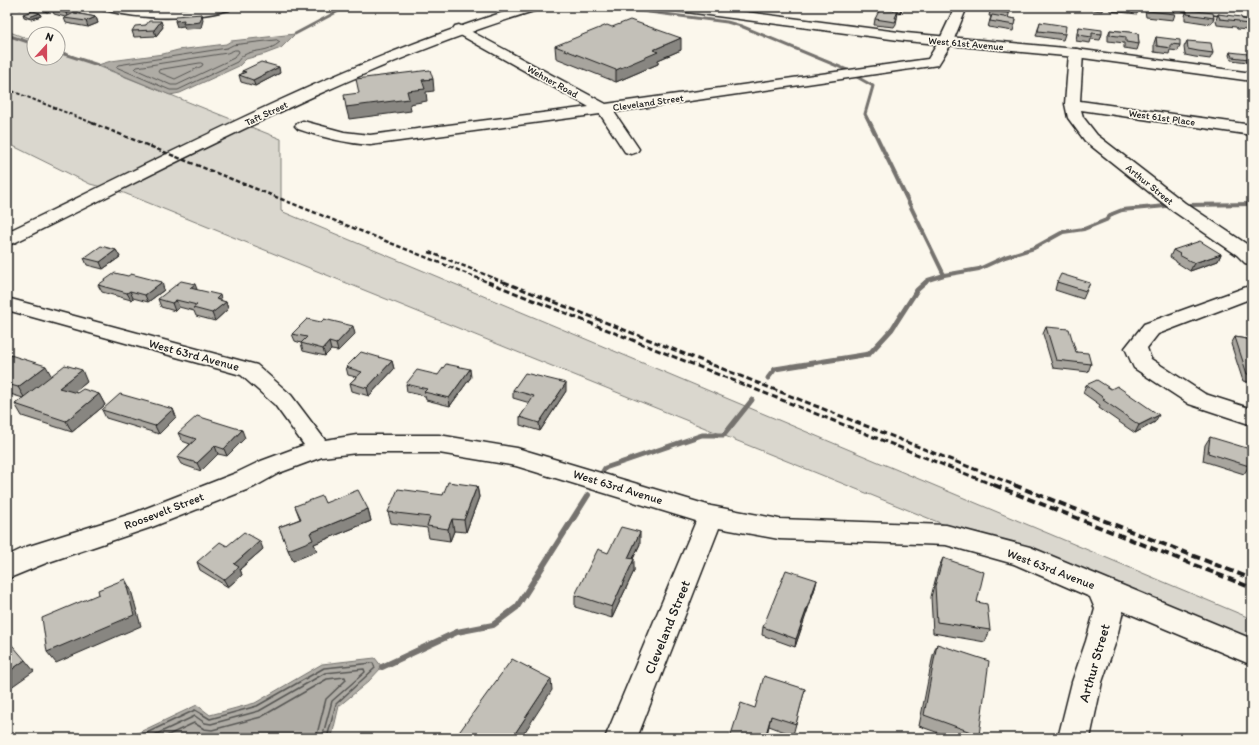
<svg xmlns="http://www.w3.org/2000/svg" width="1259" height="745" viewBox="0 0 1259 745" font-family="Itim,sans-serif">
<rect width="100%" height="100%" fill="#fbf7ec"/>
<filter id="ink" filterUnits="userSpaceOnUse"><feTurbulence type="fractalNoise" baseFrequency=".025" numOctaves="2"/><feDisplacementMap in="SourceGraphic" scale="8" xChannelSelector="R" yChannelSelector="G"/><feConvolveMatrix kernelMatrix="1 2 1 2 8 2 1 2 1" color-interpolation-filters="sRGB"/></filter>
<g filter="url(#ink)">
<path fill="#dad7ce" stroke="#7b7a75" d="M7,31L34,41V58H58V50L281,139V211L1252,619V652L1101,588L124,193L90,184L7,143Z"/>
<g fill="#afaca5" stroke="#74726e">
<path d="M295,34L281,48L265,54L246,59L239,66L180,93L170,95L98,65L111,61L163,54L178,50L226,44L231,41Z"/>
<path d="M375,658L382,667L368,682L339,706L332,736L330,738H127L197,705L210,715L255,703L322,664Z"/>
</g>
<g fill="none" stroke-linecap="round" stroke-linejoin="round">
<g stroke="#575653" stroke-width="1">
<path d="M277,40L280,42C268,53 254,49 244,55C241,56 239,60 237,62L178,90H170L116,67L118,65L227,48L233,45Z"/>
<path d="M235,50H238L239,52L234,58L177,85H171L135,69L137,67L227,53Z"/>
<path d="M201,63L203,64L202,66L175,79L158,72L159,70Z"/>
</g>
<g stroke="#575653" stroke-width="1.5">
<path d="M136,738L195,710L210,719L257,706L324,668L373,663L375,668L336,704L327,738"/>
<path d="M148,738L195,716L205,723L211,724L259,711L325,673L364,669L365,672L332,701L322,738"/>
<path d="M162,738L194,723L204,729L212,730L261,717L327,679L345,677L346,680L326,699L316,738"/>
</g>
<g stroke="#74726e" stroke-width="3">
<path d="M589,7L641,11L727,22L741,26L847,70"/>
<path d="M295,34L346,7"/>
<path d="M7,35L34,44"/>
<path d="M58,52L98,65"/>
<path d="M857,77L873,86L865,114L870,124"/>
</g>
<g stroke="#74726e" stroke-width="4">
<path d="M870,123L944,275"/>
<path d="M1187,205L1252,204"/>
<path d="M925,283L928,280L944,275L979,269L1005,257L1034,248L1063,232L1084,229L1106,220L1112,214L1122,210L1166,206"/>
</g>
<g stroke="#74726e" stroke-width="5">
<path d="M768,378L775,369L869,354L892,329L917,290L926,282"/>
<path d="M602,473L605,468L702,435H724L752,400"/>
</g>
<path stroke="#74726e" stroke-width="6" d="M382,667L457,632L493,625L517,607L588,495"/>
<g stroke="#1c1c1c" stroke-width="3">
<g id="minor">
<path d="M101,7L166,10L201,7H231L229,10C188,20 144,20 103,10Z"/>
<path d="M955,7H967L953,41L938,65L614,112L639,149L637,152L631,154L625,152L600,114L370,145C345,143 321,137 298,129L295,126L298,123L303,121L344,132L370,135L589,107L455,32L453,29L455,26L459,25L606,104L928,59L939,41Z"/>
<path d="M1180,7H1216L1252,11V19L1186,11L1182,10Z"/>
<path d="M1076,49L1081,50L1083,53L1080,101L1252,125V135L1081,110L1083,117L1097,135L1185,203L1251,247L1252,248V265L1245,263L1237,255L1173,211L1085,141L1068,118L1065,104L1069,53L1071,50Z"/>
<path d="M1252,285V298L1158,334L1147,348L1151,359L1205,394L1252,409V425L1189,404L1134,368L1125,348L1144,324Z"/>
<path d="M7,298L257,365L291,395L325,440L357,435H439L517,448L711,506L779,519L946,525L1030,547L1252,639V665L1123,611L1116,641L1102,682L1090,738H1058L1072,682L1086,641L1095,609L1090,597L1014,564L946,545L779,539L719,528L637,738H605L696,521L516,466L439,453H357L322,457L279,473L254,487L152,527L46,563L7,579V556L26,547L134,513L236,473L261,461L304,445L275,405L241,375L7,310Z"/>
</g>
</g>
<g stroke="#1c1c1c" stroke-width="3">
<g id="major">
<path d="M520,7H539L537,10C354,66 185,159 14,243L7,245V232C175,152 341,61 520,7Z"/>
<path d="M673,7H707L906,33L1076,49L1252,73V81L1076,57L906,41L679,11L675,10Z"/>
</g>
</g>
<use href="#minor" fill="#fbf7ec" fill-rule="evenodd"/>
<use href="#major" fill="#fbf7ec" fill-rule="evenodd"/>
<path stroke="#1c1c1c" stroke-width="2" stroke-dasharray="3.5 2" stroke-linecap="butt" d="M7,89L95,124"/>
<g stroke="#1c1c1c" stroke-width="2.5" stroke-dasharray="4.5 2.5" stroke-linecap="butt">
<path d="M92,123L490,283"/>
<path d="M429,252L506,283"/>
</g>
<g stroke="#1c1c1c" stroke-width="3" stroke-dasharray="6 3" stroke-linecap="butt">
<path d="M488,282L996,486"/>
<path d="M504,282L1017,486"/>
</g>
<g stroke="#1c1c1c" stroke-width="4" stroke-dasharray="8 4" stroke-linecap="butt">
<path d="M994,485L1252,588"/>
<path d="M1014,485L1252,579"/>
</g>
</g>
<g fill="#a8a59e" stroke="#1c1c1c">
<path d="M13,7H28L20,9Z"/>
<path d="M35,7H76L80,14L96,17L98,23L88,27L66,23L64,18L65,17L54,14L52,10L47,12L35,8Z"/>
<path d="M882,7H903L900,13H898L896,24L894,27L874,25L875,19L882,9Z"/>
<path d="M991,7H1011L1008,18L1016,19L1013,31L988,27L991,16H989Z"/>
<path d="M1076,7H1103L1102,11L1076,8Z"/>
<path d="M1110,7H1139V9L1137,14L1110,11Z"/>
<path d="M1146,7H1159L1175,14L1173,20L1146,17L1145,11Z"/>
<path d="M1187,10L1214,18L1211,24L1185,20V16Z"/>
<path d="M40,13L41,16L31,19L24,17L23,14Z"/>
<path d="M1218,14L1242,19L1249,24L1247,30L1237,29L1236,27L1217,25L1216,20Z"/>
<path d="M1040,22L1065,34L1063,40L1036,36Z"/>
<path d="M146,25L163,27L156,36L134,37L132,31Z"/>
<path d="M1079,27L1102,34L1100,40L1091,39L1090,43L1076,41L1077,33Z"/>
<path d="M1110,30L1138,33L1139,44L1137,50L1124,48V43L1108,41V35Z"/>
<path d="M1156,37L1180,45L1178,51L1170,50L1169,54L1154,52V43Z"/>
<path d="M1187,41L1213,53L1210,59L1195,57L1185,55L1184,47Z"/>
<path d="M555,46L681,50L658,60V64L616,82L556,58Z"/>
<path d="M1230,52L1249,59L1248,62L1231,60L1229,55Z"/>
<path d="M242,71L280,73L255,86L241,82L239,75L242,74Z"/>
<path d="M116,250L120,257L103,269L87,265L84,258Z"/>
<path d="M1173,250L1221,254L1218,261L1190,271L1176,262V261L1170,257Z"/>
<path d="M1057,282L1090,283L1083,299L1055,290Z"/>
<path d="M98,285L164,290L148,302L133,298L131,300L102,292Z"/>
<path d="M197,290L222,301L226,302L228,309L215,321L196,316L194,311L179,307L175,311L161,307L158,299Z"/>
<path d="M1046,327L1091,364L1088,372L1053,368L1043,334Z"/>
<path d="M292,334H355L338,351L331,350L325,356L303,351L301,343L295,341Z"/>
<path d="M1235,337L1252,340V383L1243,381L1231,344Z"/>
<path d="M7,354L51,376L87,382L74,392L77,393L99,394L105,405L72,432L22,416L15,404L23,398L7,393Z"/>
<path d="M392,361L394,369L369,396L352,391L350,383L356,377L348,375L346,367Z"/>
<path d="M438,375L471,377L450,406L426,400L425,396L407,392L406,384Z"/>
<path d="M1086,385L1155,422L1135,433L1099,408L1100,405L1083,393Z"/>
<path d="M513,390L566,391L540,431L520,425V417L530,403L513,398Z"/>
<path d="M173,409L176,417L159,434L106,418L102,410Z"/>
<path d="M178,433L245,438L227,456L218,454L201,471L181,464L177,457L190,444L182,441Z"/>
<path d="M1210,437L1249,466L1244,474L1203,461L1205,445Z"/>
<path d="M477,486L479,497L466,532L454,531L450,541L429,538L427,528L391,523L388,512L443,495Z"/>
<path d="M325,503L368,509L371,521L314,544L317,551L293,561L279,527L300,519L295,506Z"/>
<path d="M640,544L633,559L634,571L612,618L575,607V595L608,553Z"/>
<path d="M227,546L263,549L240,569L242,575L228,587L200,570L197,562Z"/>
<path d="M943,558L977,602L990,630L985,642L933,633L931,597L938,569Z"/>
<path d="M817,580L815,588L795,647L762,635L763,627Z"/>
<path d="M937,644L979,735L977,738H953L919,726L933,655Z"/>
<path d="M805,689L793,735L769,726L766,738H730L755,708Z"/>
</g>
<g fill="#888681" stroke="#1c1c1c">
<path d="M19,7H28L20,9Z"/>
<path d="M51,7H59L52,8V10L47,12L45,9Z"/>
<path d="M72,7H76L77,9H78L80,14L68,18L66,13Z"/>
<path d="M902,7H903L900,13L901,8Z"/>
<path d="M40,13L41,16L31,19L29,17Z"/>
<path d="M202,14L203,20L201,28L185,29L184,26L177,27L175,21Z"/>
<path d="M96,17L98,23L88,27L86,21Z"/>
<path d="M161,21L163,27L156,36L154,30Z"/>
<path d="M681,38V50L658,60V64L616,82V70L653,50Z"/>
<path d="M279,67L280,73L255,86L253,80Z"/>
<path d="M433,79L434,91L426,92L427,101L410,104L411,111L349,119L346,107L407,91L422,80Z"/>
<path d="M116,250L120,257L103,269L100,262Z"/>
<path d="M1221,254L1218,261L1190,271L1194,263Z"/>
<path d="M162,282L164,290L148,302L145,295Z"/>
<path d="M195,284L198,292L190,288Z"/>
<path d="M130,291L133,298L131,300L127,293Z"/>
<path d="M220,295L222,303L216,299Z"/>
<path d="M176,300L179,307L175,311L172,303Z"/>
<path d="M226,302L228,309L215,321L212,313Z"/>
<path d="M353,326L355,334L338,351L336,344Z"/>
<path d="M329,342L331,350L325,356L323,349Z"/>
<path d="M392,361L394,369L369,396L367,388Z"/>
<path d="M46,366L52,377L25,399L18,387Z"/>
<path d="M470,369L471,377L450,406L449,398Z"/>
<path d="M82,370L87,382L66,399L59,388Z"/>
<path d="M566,383V391L540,431L539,423Z"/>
<path d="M99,394L105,405L72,432L66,421Z"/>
<path d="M173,409L176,417L159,434L155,426Z"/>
<path d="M1159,415L1155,422L1135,433L1139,425Z"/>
<path d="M242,430L245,438L227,456L224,449Z"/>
<path d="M215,446L218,454L201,471L197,463Z"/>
<path d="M477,486L479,497L466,532L464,520Z"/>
<path d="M368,509L371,521L314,544L317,551L293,561L288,550L310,533Z"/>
<path d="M452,519L454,531L450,541L448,529Z"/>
<path d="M640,532V544L628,569V558Z"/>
<path d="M260,541L263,549L240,569L242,575L228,587L224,580L234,564Z"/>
<path d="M634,559V571L612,618V607Z"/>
<path d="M125,579L131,590L141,626L56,663L47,652Z"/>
<path d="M817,580L815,588L795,647L796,639Z"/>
<path d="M25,660L34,671L7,690V673Z"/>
<path d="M551,679L552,690L521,738H512Z"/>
<path d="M771,716L766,738H765Z"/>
</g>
<g fill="#c3c0b8" stroke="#1c1c1c">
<path d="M40,7H51L45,9Z"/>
<path d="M55,7H73L78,9L66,13L52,8Z"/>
<path d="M991,7H1011L1009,13L990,10Z"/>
<path d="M1125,7H1139V9Z"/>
<path d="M1147,7H1159L1174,9L1175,14L1148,11Z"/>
<path d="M880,9L898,11L895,18H897L895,22L875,19Z"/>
<path d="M1187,10L1213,13L1214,18L1187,14Z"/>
<path d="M33,11L40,13L29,17L23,14Z"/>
<path d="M74,13L96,17L86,21L64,18Z"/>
<path d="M202,14L200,22L183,24L184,20L175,21L176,16Z"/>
<path d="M1218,14L1241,17L1242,19L1248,20L1249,24L1240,23L1239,21L1220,19Z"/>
<path d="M992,15L1016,19L1015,25L990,21Z"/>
<path d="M630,20L681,38L653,50L658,52L616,70L555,46L607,25L612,27Z"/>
<path d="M149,21H161L154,30L132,31L135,26L146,25Z"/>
<path d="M1040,22L1066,26L1065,34L1038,31Z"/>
<path d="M1079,27L1102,30V34L1092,33V37L1078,35Z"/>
<path d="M1110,30L1138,33L1139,44L1126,42V37L1110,35Z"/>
<path d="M1156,37L1180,40V45L1171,44V48L1157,46Z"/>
<path d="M1187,41L1211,43L1213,53L1198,51L1188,49Z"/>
<path d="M1230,52L1248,54L1249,59L1232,57Z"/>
<path d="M261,62L279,67L253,80L239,75L246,72L242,71Z"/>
<path d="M430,70L433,79L422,80L425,89L407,91L409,99L346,107L344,95L359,93L356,79Z"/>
<path d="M1200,241L1221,254L1194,263L1179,255L1180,254L1173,250Z"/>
<path d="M101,246L116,250L100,262L84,258Z"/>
<path d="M115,273L128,276L131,274L162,282L145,295L130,291L127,293L98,285Z"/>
<path d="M1061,274L1090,283L1086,291L1057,282Z"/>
<path d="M181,281L195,284L190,288L220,295L216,299L226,302L212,313L193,308L197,305L176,300L172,303L158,299Z"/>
<path d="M307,319L321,322L324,319L353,326L336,344L329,342L323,349L301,343L307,337L292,334Z"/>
<path d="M1046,327L1069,329L1076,352L1088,353L1091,364L1056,360Z"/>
<path d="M1235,337L1252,340V374H1247Z"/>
<path d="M361,352L392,361L367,388L350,383L362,372L346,367Z"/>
<path d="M7,354L46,366L18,387L7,384Z"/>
<path d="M446,364L470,369L449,398L424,392L427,389L406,384L417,370L438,375Z"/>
<path d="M65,365L82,370L59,388L77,393L83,389L99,394L66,421L15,404Z"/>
<path d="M525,373L566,383L539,423L520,417L534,396L513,390Z"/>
<path d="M1097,380L1111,389L1117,386L1159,415L1139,425L1103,400L1105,399L1086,385Z"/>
<path d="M120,394L173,409L155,426L102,410Z"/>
<path d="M197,416L242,430L224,449L215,446L197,463L177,457L196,439L178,433Z"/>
<path d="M1210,437L1250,449L1249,466L1208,453Z"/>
<path d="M448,482L477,486L464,520L452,519L448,529L427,526L430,517L388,512L398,489L443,495Z"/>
<path d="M358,490L368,509L310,533L313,540L288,550L279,527L301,519L295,506L322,496L325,503Z"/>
<path d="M621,527L640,532L628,558L634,559L612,607L575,595L598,549L608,553Z"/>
<path d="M244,532L260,541L234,564L239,567L224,580L197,562L220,542L227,546Z"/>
<path d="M943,558L984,572L977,602L987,604L990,630L937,622L935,586Z"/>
<path d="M786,570L817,580L796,639L763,627Z"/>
<path d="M125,579L134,615L47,652L42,618L99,594L98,590Z"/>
<path d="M7,639L25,660L7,673Z"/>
<path d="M937,644L989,661L979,735L924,715Z"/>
<path d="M512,659L551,679L512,738H455Z"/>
<path d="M764,676L805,689L796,724L771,716L765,738H730L741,703L755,708Z"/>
</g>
</g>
<g text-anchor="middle" stroke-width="3.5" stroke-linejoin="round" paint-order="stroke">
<g font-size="10" fill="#1c1c1c" stroke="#fbf7ec">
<text transform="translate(966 43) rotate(5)" y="4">West 61st Avenue</text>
<text transform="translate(553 81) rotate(29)" y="4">Wehner Road</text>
<text transform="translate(648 102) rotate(-8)" y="4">Cleveland Street</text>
<text transform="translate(266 113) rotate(-25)" y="4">Taft Street</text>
<text transform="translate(1162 117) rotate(8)" y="4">West 61st Place</text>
<text transform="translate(1150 184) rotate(39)" y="4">Arthur Street</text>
</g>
<g font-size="12" fill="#1c1c1c" stroke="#fbf7ec">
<text transform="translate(194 355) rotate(15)" y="4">West 63rd Avenue</text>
<text transform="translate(618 487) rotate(17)" y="4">West 63rd Avenue</text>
<text transform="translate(164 511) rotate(-21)" y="4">Roosevelt Street</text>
<text transform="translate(1051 569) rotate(21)" y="4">West 63rd Avenue</text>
</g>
<g font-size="14" fill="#1c1c1c" stroke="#fbf7ec">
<text transform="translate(667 627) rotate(-68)" y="5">Cleveland Street</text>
<text transform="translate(1094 663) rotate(-74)" y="5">Arthur Street</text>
</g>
</g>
<rect width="1259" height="745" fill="none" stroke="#fbf7ec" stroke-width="24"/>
<rect x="12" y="12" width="1235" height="721" fill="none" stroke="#1c1c1c" stroke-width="1.5" filter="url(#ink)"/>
<g transform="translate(46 46) rotate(21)"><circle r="19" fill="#fbf7ec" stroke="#a29f99"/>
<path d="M0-3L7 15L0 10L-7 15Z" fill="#d1495b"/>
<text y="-6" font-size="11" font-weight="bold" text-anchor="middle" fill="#1c1c1c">N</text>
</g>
</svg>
